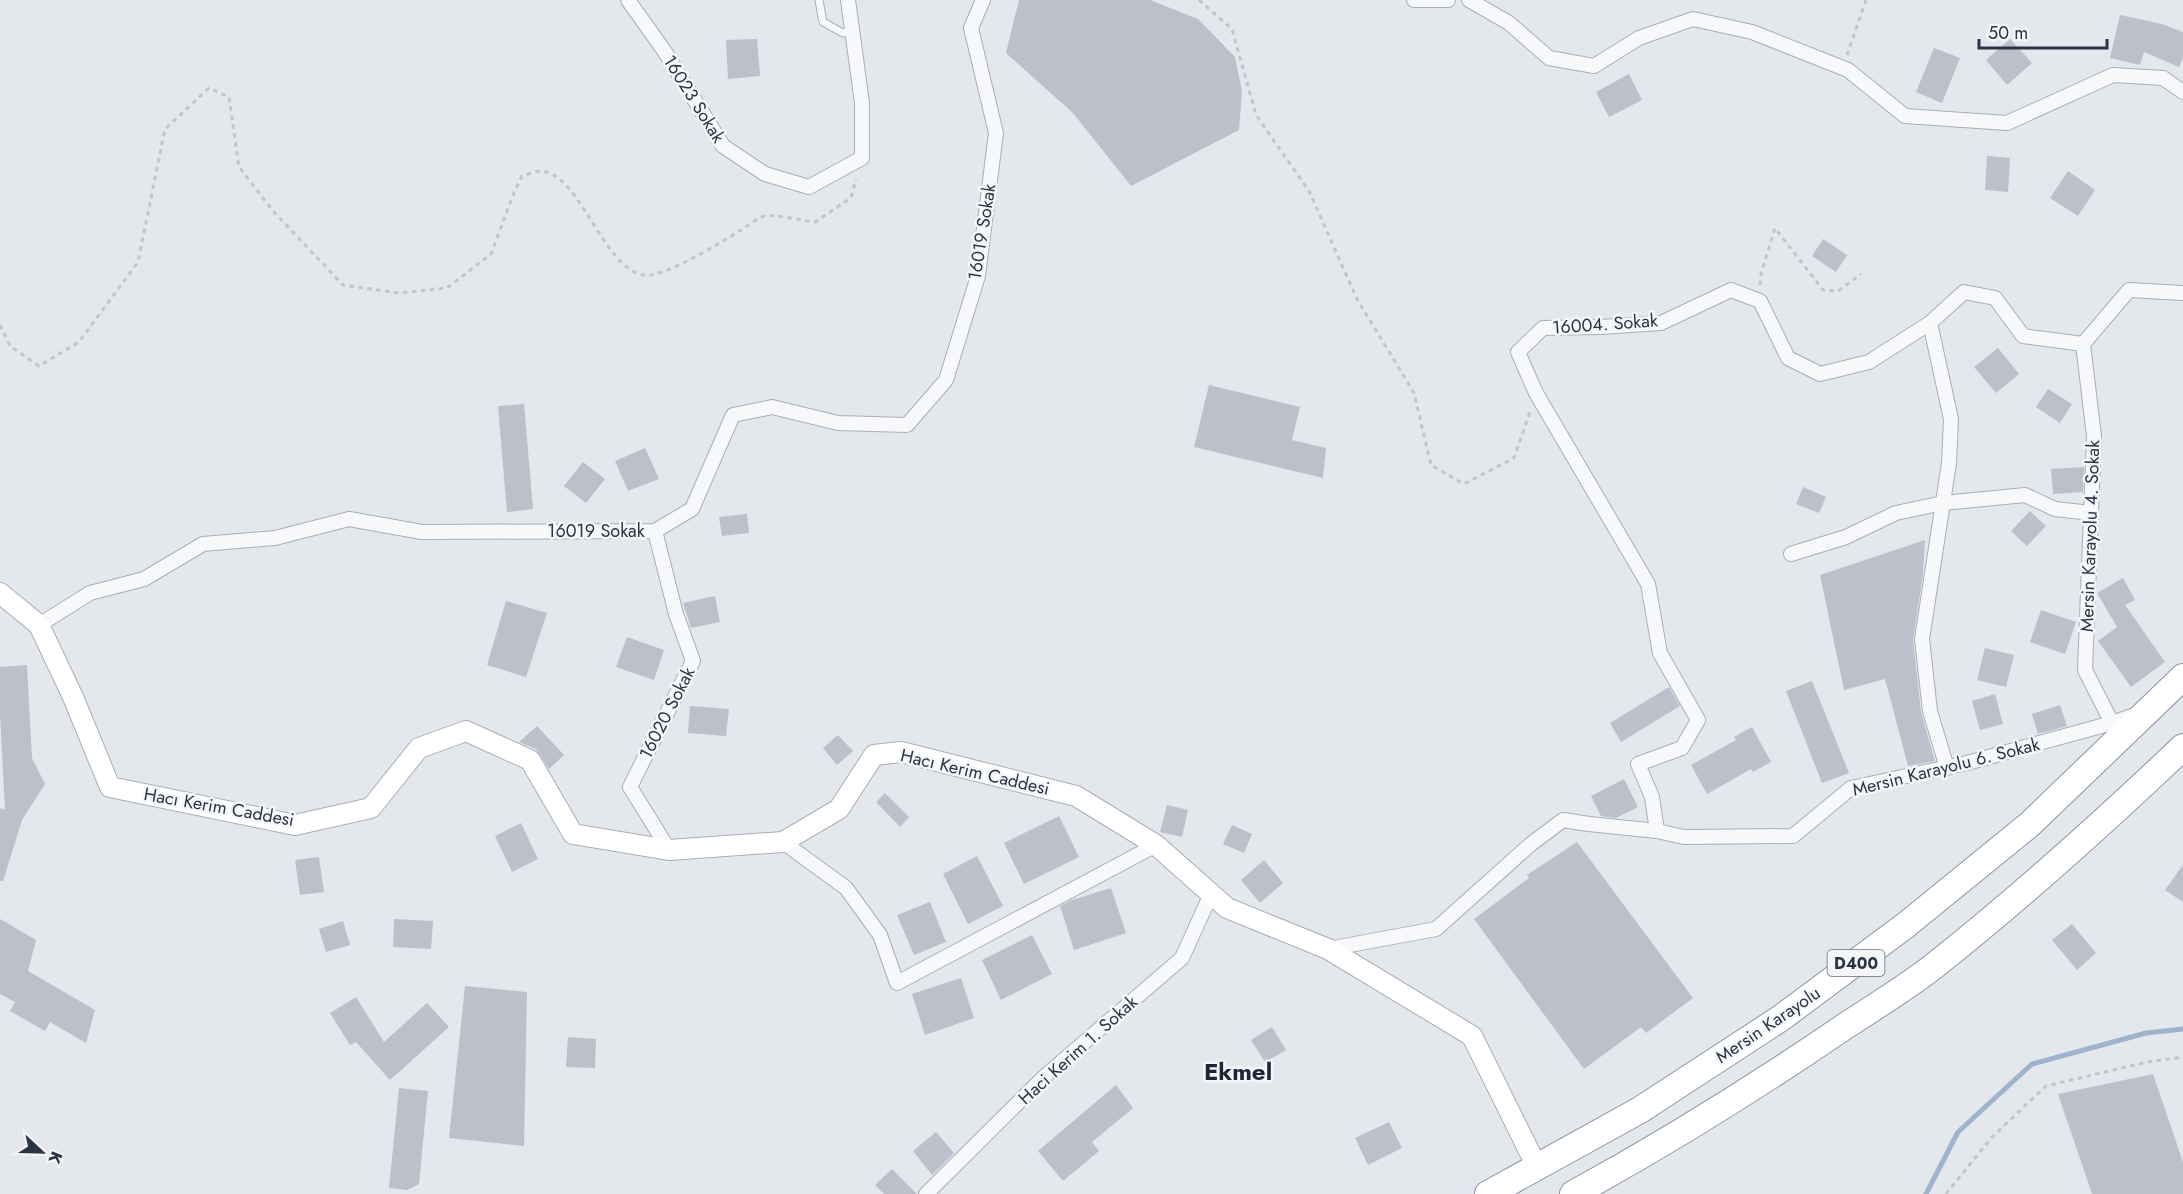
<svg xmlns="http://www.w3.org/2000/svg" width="2183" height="1194" viewBox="0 0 2183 1194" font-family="Jost,sans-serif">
<rect width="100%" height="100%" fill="#e4e7ec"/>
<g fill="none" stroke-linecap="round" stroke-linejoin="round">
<path stroke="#9fb4cc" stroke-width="5" d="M1926,1194L1958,1132L2032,1064L2146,1033L2183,1029"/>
</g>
<g fill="#bbc0ca">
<path d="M1019,0H1150L1198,19L1235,57L1242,91L1239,130L1131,186L1073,113L1006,53Z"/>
<path d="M2120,15L2162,24L2183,32V57L2179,67L2144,52L2140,65L2110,58Z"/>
<path d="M757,39L760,76L728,79L726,40Z"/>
<path d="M2010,39L2032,63L2007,85L1986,60Z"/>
<path d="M1934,48L1960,58L1942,103L1916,92Z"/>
<path d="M1629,74L1642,100L1609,117L1596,92Z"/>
<path d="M1987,156L2010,158L2008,192L1985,190Z"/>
<path d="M2068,171L2095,190L2078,216L2050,198Z"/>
<path d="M1823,239L1847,255L1836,272L1812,256Z"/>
<path d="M1998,348L2019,374L1996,393L1974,367Z"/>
<path d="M1209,385L1300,407L1292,440L1326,448L1323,478L1194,447Z"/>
<path d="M2048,389L2072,404L2060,423L2036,407Z"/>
<path d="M524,404L533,509L507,512L498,406Z"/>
<path d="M645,448L659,479L628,491L615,461Z"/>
<path d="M583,462L605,479L586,503L564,486Z"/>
<path d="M2084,467L2083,492L2053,494L2051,469Z"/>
<path d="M1803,487L1826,497L1819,513L1796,504Z"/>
<path d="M2030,511L2046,526L2027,546L2011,531Z"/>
<path d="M747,514L749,533L722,536L719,517Z"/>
<path d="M1925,540L1923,574L1913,640L1921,712L1935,761L1908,766L1885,679L1844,690L1820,575Z"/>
<path d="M2123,578L2135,600L2125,605L2165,662L2131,687L2098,641L2117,627L2097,593Z"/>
<path d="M715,596L720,622L691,628L683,603Z"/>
<path d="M506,601L547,613L526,677L487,665Z"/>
<path d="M2041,610L2076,622L2065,654L2030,642Z"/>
<path d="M627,637L664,650L654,680L616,667Z"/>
<path d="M1985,648L2014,655L2006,687L1977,680Z"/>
<path d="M27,665L32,758L45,784L22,820L3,881H0V808L5,810L0,714V667Z"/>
<path d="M1812,681L1849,773L1822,783L1786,691Z"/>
<path d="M1669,687L1680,706L1621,742L1610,723Z"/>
<path d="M1995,694L2003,724L1980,730L1972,701Z"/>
<path d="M2060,705L2067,726L2038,734L2032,714Z"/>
<path d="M690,706L729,709L726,736L688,733Z"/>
<path d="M537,726L564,755L549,769L536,749L519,742Z"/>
<path d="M1752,727L1771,762L1753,772L1751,769L1707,794L1691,765L1736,740L1734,737Z"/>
<path d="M838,735L853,751L837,765L823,748Z"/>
<path d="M1624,779L1638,807L1616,818L1601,816L1591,796Z"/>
<path d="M885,793L909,817L900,827L876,802Z"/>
<path d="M1167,805L1188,810L1182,837L1160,832Z"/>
<path d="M1059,816L1079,857L1024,884L1004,843Z"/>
<path d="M521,823L538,859L512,872L495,836Z"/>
<path d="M1232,825L1252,834L1244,853L1223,844Z"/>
<path d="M1577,842L1693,998L1646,1033L1641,1027L1584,1069L1474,919L1529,878L1527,875Z"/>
<path d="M977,856L1003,906L968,924L943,874Z"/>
<path d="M319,857L324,892L300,895L295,860Z"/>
<path d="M1264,860L1283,883L1260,903L1241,880Z"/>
<path d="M2183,865V902L2165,890Z"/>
<path d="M1111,888L1126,933L1074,950L1060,906L1072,900Z"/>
<path d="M930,902L946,942L914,955L897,915Z"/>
<path d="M0,919L36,940L28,971L95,1010L86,1043L50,1022L45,1031L10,1011L15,1002L0,994Z"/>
<path d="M394,919L433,921L431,949L393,947Z"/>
<path d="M343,921L350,945L326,952L319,929Z"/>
<path d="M2072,924L2096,953L2077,970L2052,940Z"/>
<path d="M1032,935L1052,974L1001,1000L982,960Z"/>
<path d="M961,978L974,1018L925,1035L912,994Z"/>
<path d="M465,986L527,992L524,1146L449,1138Z"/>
<path d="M356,997L384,1042L427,1003L449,1027L390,1080L356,1042L350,1045L330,1013Z"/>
<path d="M1272,1027L1286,1050L1265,1062L1251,1040Z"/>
<path d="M568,1037L596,1039L595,1068L566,1067Z"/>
<path d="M2153,1074L2183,1162V1194H2092L2058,1094Z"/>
<path d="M1116,1085L1133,1108L1092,1142L1099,1151L1063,1181L1038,1151Z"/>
<path d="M399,1088L428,1091L419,1184L407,1190L389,1188Z"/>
<path d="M1389,1122L1402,1148L1368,1165L1355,1138Z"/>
<path d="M936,1132L954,1153L932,1175L913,1151Z"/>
<path d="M892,1169L917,1194H884L875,1185Z"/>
</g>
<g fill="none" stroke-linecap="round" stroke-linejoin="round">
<g stroke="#a9aeb7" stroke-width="9">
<path id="lane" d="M819,0L823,22L843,33L852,31"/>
</g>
<g stroke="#a9aeb7" stroke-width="16">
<g id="street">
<path d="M628,0L665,52L723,146L765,174L809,187L862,158V103L848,0"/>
<path d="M1414,0H1448"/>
<path d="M1469,0L1509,23L1549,58L1594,66L1639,38L1693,19L1752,32L1848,70L1905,116L2007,123L2113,75L2163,78L2183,92"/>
<path d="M1930,323L1951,419L1949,463L1922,639L1930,711L1947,768"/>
<path d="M2083,344L2094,436L2085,670L2112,723"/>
<path d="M655,531L676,614L693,661L630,787L669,850"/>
<path d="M1791,554L1846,537L1896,513L1943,503L2025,495L2055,509L2091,513"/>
<path d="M39,625L90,593L144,579L203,544L275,538L349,519L422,532L655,531L692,509L733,415L772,407L838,423L907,425L946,380L978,276L996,133L971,28L983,0"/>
<path d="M1657,831L1652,797L1638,764L1682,748L1698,720L1660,653L1648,584L1536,393L1518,352L1543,328L1601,327L1661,323L1731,290L1760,301L1788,358L1820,374L1869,362L1930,323L1964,292L1995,298L2023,336L2083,344L2129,290L2183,293"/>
<path d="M783,842L846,888L880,935L897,983L1156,845"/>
<path d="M1328,949L1436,929L1531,844L1563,820L1589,824L1657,831L1684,837L1793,836L1851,788L1967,763L2112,723L2137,714"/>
<path d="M926,1194L1044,1077L1182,958L1211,894"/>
</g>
</g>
<g stroke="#a9aeb7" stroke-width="22">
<path id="secondary" d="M0,593L39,625L73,697L110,787L295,825L371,808L419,748L466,731L530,760L573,834L669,850L783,842L839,809L874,755L901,752L1076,796L1156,845L1227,908L1328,949L1472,1036L1537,1167"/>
</g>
<g stroke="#8b94a3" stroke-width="28">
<g id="highway">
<path d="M1488,1194L1640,1110L1781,1018L1906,925L2030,824L2183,677"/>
<path d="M1573,1194C1666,1143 1756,1087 1844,1027C1874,1007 1906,988 1934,966C2021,897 2103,823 2183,747"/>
</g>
</g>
<g stroke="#c2c5cb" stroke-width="3" stroke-dasharray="4.5 4.5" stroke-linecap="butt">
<path d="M1199,0L1232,29L1256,115L1309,191L1357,299L1414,393L1431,465L1464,484L1514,458L1530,412"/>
<path d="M1847,55L1866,0"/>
<path d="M1760,285L1761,274L1775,228L1823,290L1838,291L1861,274"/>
<path d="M0,325L10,346L39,366L79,342L138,262L165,129L209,88L229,97L239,167L273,211L343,285L399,293L447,288L491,254L515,190L522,176C527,175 535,171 540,171C580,172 602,267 643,275C663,279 723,241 741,230C748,226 758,217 765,216C776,214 803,221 815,222L851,198L856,179"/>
<path d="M1946,1194L1992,1137L2046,1086L2147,1062L2183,1057"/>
</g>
<use href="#lane" stroke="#f7f8fa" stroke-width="7"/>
<use href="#street" stroke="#f7f8fa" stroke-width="14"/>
<use href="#secondary" stroke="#fff" stroke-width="20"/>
<use href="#highway" stroke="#fff" stroke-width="26"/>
</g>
<g text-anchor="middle" stroke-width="5" stroke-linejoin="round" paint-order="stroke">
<rect fill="#f4f6f9" stroke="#676e7b" stroke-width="1.5" x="1827.5" y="950" width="57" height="26" rx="4.5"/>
<g font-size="16" font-weight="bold" fill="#2b3445">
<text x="1856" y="969">D400</text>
</g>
<g font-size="18" fill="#2b3445" stroke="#f4f6f9">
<text transform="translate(694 99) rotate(58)" y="6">16023 Sokak</text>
<text transform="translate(982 232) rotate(-81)" y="6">16019 Sokak</text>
<text transform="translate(1605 324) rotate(-4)" y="6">16004. Sokak</text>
<text x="596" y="537">16019 Sokak</text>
<text transform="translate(2090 536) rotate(-88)" y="6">Mersin Karayolu 4. Sokak</text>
<text transform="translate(667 713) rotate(-63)" y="6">16020 Sokak</text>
<text transform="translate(1946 767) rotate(-14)" y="6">Mersin Karayolu 6. Sokak</text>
<text transform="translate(975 772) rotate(13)" y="6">Hacı Kerim Caddesi</text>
<text transform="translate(219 807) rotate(10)" y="6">Hacı Kerim Caddesi</text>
<text transform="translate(1768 1025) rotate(-34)" y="6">Mersin Karayolu</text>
<text transform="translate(1078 1050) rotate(-42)" y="6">Haci Kerim 1. Sokak</text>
</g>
<g font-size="24" font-weight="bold" fill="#1d2536" stroke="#f4f6f9">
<text x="1238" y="1080">Ekmel</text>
</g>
</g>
<g transform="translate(42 1152) rotate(112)" stroke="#f4f6f9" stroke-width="4.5" paint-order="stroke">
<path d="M0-4.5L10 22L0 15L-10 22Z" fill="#2b3445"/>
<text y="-9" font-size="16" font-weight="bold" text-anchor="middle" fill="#2b3445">K</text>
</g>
<path d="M1979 39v9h128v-9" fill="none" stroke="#2b3445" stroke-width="3"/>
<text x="1988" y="39" font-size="18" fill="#2b3445" stroke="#f4f6f9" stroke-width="4.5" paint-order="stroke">50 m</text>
</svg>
